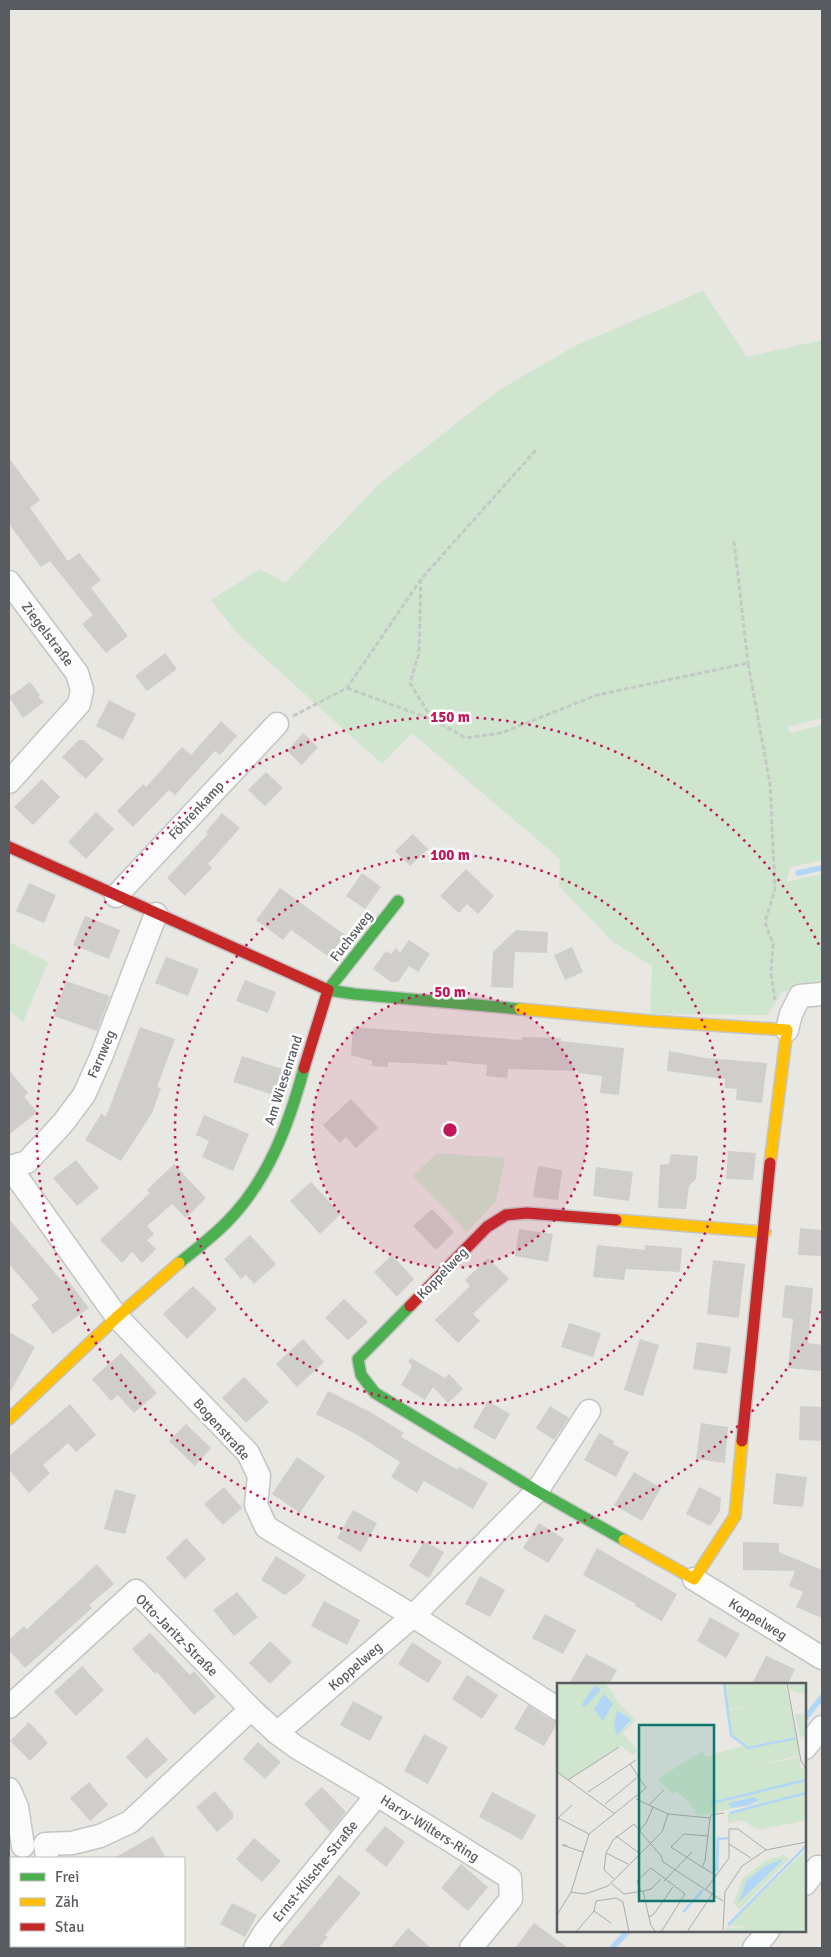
<svg xmlns="http://www.w3.org/2000/svg" width="831" height="1957" viewBox="0 0 831 1957" font-family="Signika,sans-serif">
<rect width="100%" height="100%" fill="#e8e7e2"/>
<g fill="#cfe5ce">
<path d="M703,291L747,357L822,340V718L787,727L790,733L822,725V860L791,867L786,882L822,874V987L782,992L767,1015L650,1014L652,966L613,942L559,886L560,859L412,733L382,764L237,633L211,600L260,569L285,583L379,484L499,390L575,346Z"/>
<path d="M9,942L48,962L23,1022L9,1010Z"/>
<path d="M437,1153L505,1158L496,1201L467,1232L413,1176Z"/>
</g>
<g fill="none" stroke-linecap="round" stroke-linejoin="round">
<g stroke="#b2d6f6" stroke-width="5.5">
<path d="M798,873L822,868"/>
<path d="M805,1718L822,1697"/>
<path d="M612,1948L628,1931"/>
</g>
</g>
<g fill="#cfcecb">
<path d="M9,458L40,500L30,508L68,561L79,553L101,580L91,588L128,636L106,653L82,624L93,615L50,561L41,567L9,524Z"/>
<path d="M165,653L177,669L147,691L135,676Z"/>
<path d="M30,682L40,695L38,697L44,702L23,718L9,697Z"/>
<path d="M109,700L136,714L123,740L96,726Z"/>
<path d="M221,721L237,736L220,755L215,751L175,795L169,790L133,827L117,811L143,784L146,787L182,747L191,755Z"/>
<path d="M303,733L318,747L302,765L287,751Z"/>
<path d="M79,740H84L104,759L86,779L62,757Z"/>
<path d="M266,772L283,788L265,806L248,790Z"/>
<path d="M42,779L60,797L33,825L14,807Z"/>
<path d="M96,812L114,829L86,859L68,842Z"/>
<path d="M222,813L240,828L208,864L212,868L185,896L167,878L208,834L206,832Z"/>
<path d="M413,834L428,849L410,866L395,851Z"/>
<path d="M466,869L494,896L478,914L467,904L459,913L440,896Z"/>
<path d="M362,873L381,887L365,909L346,896Z"/>
<path d="M29,883L56,895L44,923L16,911Z"/>
<path d="M280,888L345,935L329,957L291,930L283,940L256,920Z"/>
<path d="M85,916L120,930L109,959L73,945Z"/>
<path d="M516,930L548,932L547,953L515,952L513,988L491,987L493,952Z"/>
<path d="M409,940L430,954L418,972L409,966L398,982H391L373,969L386,951L391,954L396,948L400,953Z"/>
<path d="M572,947L583,972L565,980L554,955Z"/>
<path d="M166,957L199,969L188,996L155,983Z"/>
<path d="M245,980L276,992L268,1013L236,1001Z"/>
<path d="M66,981L110,996L97,1031L54,1016Z"/>
<path d="M140,1027L175,1039L157,1087L161,1088L152,1113L121,1161L85,1140L101,1114L106,1117Z"/>
<path d="M353,1027L522,1040V1037L561,1038V1041L624,1048L619,1095L600,1093L602,1076L578,1073V1071L508,1069L507,1078L486,1076L487,1065L447,1061V1065L388,1062V1067L372,1066V1061L351,1055Z"/>
<path d="M669,1051L706,1058L767,1063L762,1103L736,1100L737,1089L725,1088V1079L667,1071Z"/>
<path d="M242,1056L282,1069L274,1095L233,1082Z"/>
<path d="M9,1070L28,1093L24,1097L37,1112L9,1135Z"/>
<path d="M351,1099L378,1128L356,1148L346,1137L340,1143L323,1125Z"/>
<path d="M204,1115L249,1134L233,1171L202,1157L209,1141L196,1135Z"/>
<path d="M728,1151L756,1153L753,1180L726,1179Z"/>
<path d="M671,1154L698,1156L696,1179L689,1186L686,1209L658,1208L660,1165L669,1164Z"/>
<path d="M76,1160L99,1188L77,1206L53,1178Z"/>
<path d="M174,1164L206,1198L186,1218L172,1204L147,1226L154,1234L147,1240L156,1249L142,1263L132,1252L122,1263L100,1240L150,1193L147,1190Z"/>
<path d="M538,1166L562,1170L558,1200L533,1197Z"/>
<path d="M596,1167L633,1172L629,1201L593,1196Z"/>
<path d="M311,1182L341,1214L320,1234L290,1201Z"/>
<path d="M432,1209L454,1232L436,1250L413,1226Z"/>
<path d="M9,1219L62,1281L66,1278L89,1308L53,1334L31,1305L39,1299L9,1264Z"/>
<path d="M800,1228L822,1230V1256L798,1255Z"/>
<path d="M519,1229L553,1234L548,1262L515,1256Z"/>
<path d="M250,1235L276,1264L254,1284L246,1275L241,1279L224,1259Z"/>
<path d="M597,1245L645,1250V1245L682,1248L680,1272L626,1269L624,1280L593,1277Z"/>
<path d="M392,1255L414,1279L397,1297L374,1272Z"/>
<path d="M488,1258L509,1279L473,1314L480,1321L458,1343L435,1320L470,1286L465,1280Z"/>
<path d="M713,1260L745,1264L739,1318L707,1314Z"/>
<path d="M785,1285L813,1288L808,1343L822,1345V1371L788,1368L793,1319L782,1317Z"/>
<path d="M193,1286L217,1309L187,1339L163,1314Z"/>
<path d="M344,1299L368,1322L348,1340L325,1318Z"/>
<path d="M569,1323L601,1333L593,1357L561,1347Z"/>
<path d="M9,1332L35,1347L9,1394Z"/>
<path d="M303,1339L324,1362L297,1387L276,1364Z"/>
<path d="M640,1339L659,1345L643,1396L624,1390Z"/>
<path d="M697,1342L731,1347L727,1374L693,1369Z"/>
<path d="M121,1353L157,1393L134,1413L118,1395L111,1401L92,1379Z"/>
<path d="M411,1358L445,1378L449,1374L463,1389L448,1403L433,1387L425,1400L401,1385L412,1366L408,1361Z"/>
<path d="M244,1377L269,1402L246,1423L222,1398Z"/>
<path d="M328,1391L372,1413L404,1433L401,1437L458,1470L459,1467L488,1483L473,1509L424,1481L417,1493L391,1477L400,1462L354,1433L316,1414Z"/>
<path d="M488,1401L510,1414L495,1440L473,1427Z"/>
<path d="M70,1404L96,1435L76,1452L68,1443L43,1465L50,1473L29,1493L9,1470V1456Z"/>
<path d="M550,1406L569,1418L554,1440L536,1428Z"/>
<path d="M800,1406L822,1407V1441L799,1440Z"/>
<path d="M701,1423L728,1427L725,1463L696,1459Z"/>
<path d="M186,1424L211,1448L195,1466L169,1441Z"/>
<path d="M599,1433L614,1441L613,1444L629,1452L616,1477L584,1460Z"/>
<path d="M297,1457L325,1476L300,1513L272,1494Z"/>
<path d="M634,1472L661,1488L642,1521L614,1505Z"/>
<path d="M776,1473L807,1477L803,1507L773,1504Z"/>
<path d="M224,1487L242,1508L223,1525L204,1504Z"/>
<path d="M699,1487L721,1498L720,1511L710,1526L686,1514Z"/>
<path d="M115,1489L136,1495L125,1534L104,1529Z"/>
<path d="M353,1510L377,1523L361,1552L337,1538Z"/>
<path d="M539,1523L564,1539L548,1563L523,1548Z"/>
<path d="M186,1538L206,1559L185,1579L166,1558Z"/>
<path d="M424,1541L444,1552L429,1578L409,1566Z"/>
<path d="M743,1542L779,1543V1552L822,1570V1618L796,1607L803,1592L789,1586L795,1571L743,1570Z"/>
<path d="M597,1548L677,1594L662,1621L635,1606L636,1604L583,1575Z"/>
<path d="M276,1556L306,1575L301,1582L285,1595L261,1580Z"/>
<path d="M97,1564L114,1584L89,1605L92,1608L25,1668L9,1650V1640L24,1626L27,1629Z"/>
<path d="M480,1576L505,1590L490,1617L465,1604Z"/>
<path d="M237,1592L258,1617L234,1636L213,1610Z"/>
<path d="M324,1601L360,1620L347,1645L311,1626Z"/>
<path d="M545,1614L576,1630L563,1654L532,1638Z"/>
<path d="M710,1617L740,1634L726,1658L697,1641Z"/>
<path d="M150,1633L190,1675L194,1671L216,1697L194,1715L157,1672L155,1674L132,1649Z"/>
<path d="M270,1641L292,1662L270,1684L249,1663Z"/>
<path d="M412,1642L442,1662L428,1683L398,1664Z"/>
<path d="M586,1654L617,1670L609,1684H569Z"/>
<path d="M766,1656L795,1669L788,1684H752Z"/>
<path d="M82,1666L104,1690L76,1716L54,1692Z"/>
<path d="M467,1675L498,1695L482,1719L452,1699Z"/>
<path d="M353,1701L383,1717L370,1741L340,1725Z"/>
<path d="M528,1705L551,1720L558,1722L544,1746L514,1729Z"/>
<path d="M29,1722L48,1743L30,1761L10,1741Z"/>
<path d="M424,1734L448,1747L428,1784L404,1771Z"/>
<path d="M147,1737L168,1760L146,1779L126,1757Z"/>
<path d="M258,1742L281,1762L265,1779L243,1759Z"/>
<path d="M89,1782L108,1805L90,1821L70,1798Z"/>
<path d="M322,1787L346,1812L330,1832L304,1804Z"/>
<path d="M215,1791L233,1813V1818L217,1832L196,1807Z"/>
<path d="M492,1792L536,1815L522,1840L479,1817Z"/>
<path d="M385,1826L405,1842L386,1867L365,1850Z"/>
<path d="M153,1836L166,1858H114Z"/>
<path d="M254,1838L281,1861L262,1882L236,1859Z"/>
<path d="M461,1864L488,1887L468,1911L441,1888Z"/>
<path d="M339,1875L361,1893L325,1935L328,1937L318,1948H279Z"/>
<path d="M232,1903L257,1915L245,1937L220,1924Z"/>
<path d="M534,1923L568,1948H515Z"/>
<path d="M408,1928L431,1948H391Z"/>
</g>
<g fill="none" stroke-linecap="round" stroke-linejoin="round">
<g stroke="#c4c4c3" stroke-width="25">
<g id="street">
<path d="M9,582L77,673L82,690L79,704L9,782"/>
<path d="M116,896L277,724"/>
<path d="M787,1030L791,1014L800,996L822,994"/>
<path d="M9,1166L117,1317L248,1453L259,1476L256,1505L266,1527L413,1616L558,1709"/>
<path d="M10,1167L27,1162L63,1123L84,1095L101,1057L156,914"/>
<path d="M694,1579L822,1658"/>
<path d="M9,1707L136,1591L251,1709L277,1733L296,1747L377,1795L510,1878L511,1899L471,1948"/>
<path d="M277,1733L413,1616L537,1491L589,1411"/>
<path d="M805,1748L822,1727"/>
<path d="M9,1789L17,1807L23,1846"/>
<path d="M47,1858L45,1844L72,1843L100,1836L130,1822L251,1709"/>
<path d="M805,1884L818,1867"/>
<path d="M63,1946L64,1948"/>
<path d="M255,1948L265,1932L377,1795"/>
<path d="M754,1948L768,1931"/>
</g>
</g>
<g stroke="#c5c5c4" stroke-width="14">
<g id="fast">
<path d="M398,901L328,990L354,994L520,1009"/>
<path d="M179,1263C195,1250 211,1238 226,1223C268,1181 289,1124 304,1068"/>
<path d="M410,1306L358,1359L361,1375L375,1393L537,1491L624,1540"/>
</g>
</g>
<g stroke="#c5c5c4" stroke-width="14">
<g id="slow">
<path d="M520,1009L650,1021L787,1030L770,1163"/>
<path d="M616,1220L765,1232"/>
<path d="M9,1419L117,1317L179,1263"/>
<path d="M624,1540L694,1579L735,1516L742,1441"/>
</g>
</g>
<g stroke="#c5c5c4" stroke-width="14">
<g id="jam">
<path d="M9,847L328,990L304,1068"/>
<path d="M410,1306L487,1227L506,1215L527,1213L616,1220"/>
<path d="M742,1441L770,1163"/>
</g>
</g>
<g stroke="#c4c9c6" stroke-width="3" stroke-dasharray="5 2.5" stroke-linecap="butt">
<path d="M734,541L748,663"/>
<path d="M421,579L419,653L410,683L432,719L466,738L501,733L597,695L748,663L770,784L775,889L765,922L773,944L771,972L775,1000"/>
<path d="M347,688L431,719"/>
<path d="M293,716L347,688L421,579L536,450"/>
</g>
<use href="#street" stroke="#fcfbfb" stroke-width="22"/>
<use href="#fast" stroke="#4caf50" stroke-width="11"/>
<use href="#slow" stroke="#ffc107" stroke-width="11"/>
<use href="#jam" stroke="#c62828" stroke-width="11"/>
</g>
<circle cx="450" cy="1130" r="138" fill="#c2185b" fill-opacity=".12"/>
<g fill="none" stroke="#c2185b" stroke-width="2.5" stroke-dasharray="2.5 5">
<circle cx="450" cy="1130" r="138"/>
<circle cx="450" cy="1130" r="275"/>
<path d="M821 1311A413 413 0 1 1 821 949"/>
</g>
<g text-anchor="middle" stroke-width="5" stroke-linejoin="round" paint-order="stroke">
<g font-size="14" fill="#585b60" stroke="#fff">
<text transform="translate(48 634) rotate(53)" y="5">Ziegelstraße</text>
<text transform="translate(196 810) rotate(-47)" y="5">Föhrenkamp</text>
<text transform="translate(351 936) rotate(-52)" y="5">Fuchsweg</text>
<text transform="translate(101 1054) rotate(-67)" y="5">Farnweg</text>
<text transform="translate(283 1080) rotate(-72)" y="5">Am Wiesenrand</text>
<text transform="translate(442 1273) rotate(-46)" y="5">Koppelweg</text>
<text transform="translate(222 1429) rotate(48)" y="5">Bogenstraße</text>
<text transform="translate(758 1619) rotate(32)" y="5">Koppelweg</text>
<text transform="translate(177 1635) rotate(45)" y="5">Otto-Jaritz-Straße</text>
<text transform="translate(355 1666) rotate(-41)" y="5">Koppelweg</text>
<text transform="translate(430 1828) rotate(32)" y="5">Harry-Wilters-Ring</text>
<text transform="translate(315 1871) rotate(-51)" y="5">Ernst-Klische-Straße</text>
</g>
</g>
<g transform="translate(557 1683)">
<rect width="249" height="249" fill="#e8e7e2"/>
<path d="M6,0H47L58,11L56,14L79,37L66,50L80,67L76,72L64,63L11,97L0,88V5ZM63,27L73,40L60,53ZM168,0H228L240,53L192,64L174,51L170,28L189,24L169,26ZM231,0H249V11L233,7ZM238,31H249V51L243,55ZM237,55L241,56L242,72L196,84L242,74L244,85L249,87V137L201,147L186,137L171,140V130L206,119L141,133L132,119L119,108L116,111L101,96L145,68L149,74L188,62L193,65ZM196,114L199,120L174,125L179,118ZM249,167V249H167L171,244L175,246L193,243H171ZM226,172L232,176L183,226L176,220L186,195L208,178ZM224,176L225,178L181,220L196,192Z" fill="#cfe5ce" fill-rule="evenodd"/>
<path d="M38,2L44,7L28,24L25,22L27,18ZM47,11L56,21L46,38L37,26ZM60,27L74,37L60,53L57,42ZM196,114L202,117L193,122L174,125L171,120ZM225,176V178L181,220L190,197L208,183Z" fill="#b2d6f6"/>
<path fill="none" stroke="#b2d6f6" stroke-width="2.5" d="M167,0L174,52L191,65L239,55M154,120L249,97M173,130L249,110M160,188L161,156L171,155M126,229L146,207M171,242L249,163"/>
<path fill="none" stroke="#aaabaa" stroke-width="1" d="M230,0L244,78L249,86M0,89L58,131M11,97L62,64M31,109L79,77M48,121L82,93M92,122L107,107M111,131L153,135L148,178L145,184L114,164L127,151L151,153M1,135L32,151M153,135L154,132L167,130M0,136L15,122M83,147L89,140L96,124M59,153L82,170M172,161L194,175M10,162H5L26,169M49,170L71,181M145,184L160,193M57,196L47,187L49,170L56,157L77,141L104,173L106,179L166,218M107,198L135,169M55,201L67,211L86,208M149,206L172,175V146H181L209,167M84,208L80,198L94,185L128,211L104,249M14,209L28,211L51,203L105,149L111,131L79,116M37,228L54,240M0,232L14,209L32,151L89,105L73,81M92,234L97,231L116,204M166,247L168,209L185,183L209,167L249,159M19,249L37,228L39,218L59,215L66,219L72,249M99,249L94,243L86,208L94,206L104,196M130,249L156,210"/>
<path fill="#0f766e" fill-opacity="0.15" stroke="#0f766e" stroke-width="2.5" d="M82,42H157V218H82Z"/>
<rect width="249" height="249" fill="none" stroke="#585b60" stroke-width="2.5"/>
</g>
<circle cx="450" cy="1130" r="8" fill="#c2185b" stroke="#fff" stroke-width="2.5"/>
<g font-size="15" text-anchor="middle" font-weight="bold" fill="#c2185b" stroke="#fff" stroke-width="5" stroke-linejoin="round" paint-order="stroke">
<text x="450" y="722">150 m</text>
<text x="450" y="860">100 m</text>
<text x="450" y="997">50 m</text>
</g>
<rect width="831" height="1957" fill="none" stroke="#585b60" stroke-width="20"/>
<rect x="10" y="1857" width="175" height="90" fill="#ffffff" stroke="#bcbdbf"/>
<rect x="20" y="1873" width="25" height="8" fill="#4caf50" stroke="#bcbdbf"/>
<text x="55" y="1882" font-size="15" fill="#585b60">Frei</text>
<rect x="20" y="1898" width="25" height="8" fill="#ffc107" stroke="#bcbdbf"/>
<text x="55" y="1907" font-size="15" fill="#585b60">Zäh</text>
<rect x="20" y="1923" width="25" height="8" fill="#c62828" stroke="#bcbdbf"/>
<text x="55" y="1932" font-size="15" fill="#585b60">Stau</text>
</svg>
